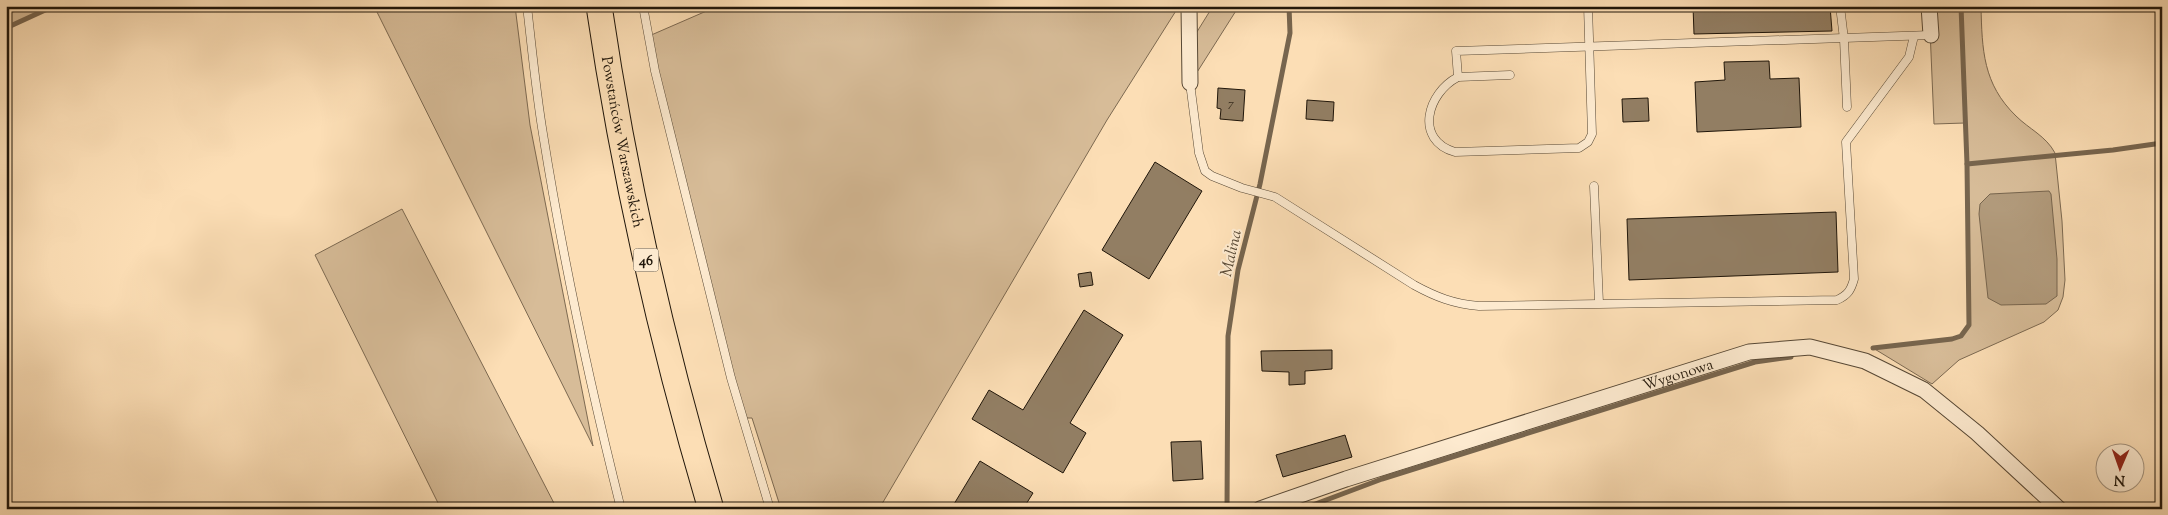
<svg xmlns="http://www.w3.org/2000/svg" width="2168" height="515" viewBox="0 0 2168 515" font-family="'Sorts Mill Goudy',serif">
<rect width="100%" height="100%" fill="#fcdeb5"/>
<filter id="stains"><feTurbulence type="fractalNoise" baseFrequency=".004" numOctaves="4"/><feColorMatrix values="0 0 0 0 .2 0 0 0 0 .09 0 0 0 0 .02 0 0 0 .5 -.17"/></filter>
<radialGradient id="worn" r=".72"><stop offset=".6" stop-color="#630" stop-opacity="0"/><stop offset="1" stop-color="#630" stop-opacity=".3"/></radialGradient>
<g fill="#d7bc98" stroke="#7c6951">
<path d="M6,6H54L6,28Z"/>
<path d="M374,6H515L530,125L593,446Z"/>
<path d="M718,6H1179L1107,120L879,509H781L752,418H744L649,36Z"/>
<path d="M1213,6H1239L1194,77L1195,35Z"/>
<path d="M1929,6H1981C1982,50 1983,84 2016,116C2029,129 2046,136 2055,153L2062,221L2065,280L2063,297L2058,310L2044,322L1959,360L1932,384L1873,348L1952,339L1961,336L1969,325L1965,123L1934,124Z"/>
<path d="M402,209L557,509H441L315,255Z"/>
</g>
<path fill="#b19a7b" stroke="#77654e" d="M2049,191L2051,194L2057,259V296L2046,304L2001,305L1988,298L1979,214L1980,204L1990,194Z"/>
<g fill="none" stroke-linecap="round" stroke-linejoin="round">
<g stroke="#77654e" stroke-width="5">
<path d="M6,28L54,6"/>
<path d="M1967,164L2113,150L2162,143"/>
<path d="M1873,348L1952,339L1961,336L1969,325L1967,164L1961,6"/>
<path d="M1227,509L1228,336L1238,270L1260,184L1290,33L1289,6"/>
<path d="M1302,509L1382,479L1726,371L1755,362L1791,357"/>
</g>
</g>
<g fill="#927e63" stroke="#20160a">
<path d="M1693,6H1830L1832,31L1694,34Z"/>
<path d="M1769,61L1770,79L1799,78L1801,127L1697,132L1695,82L1725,80L1724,62Z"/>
<path d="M1218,88L1245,90L1243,121L1220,119L1221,109L1217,108Z"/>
<path d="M1648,98L1649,121L1623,122L1622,99Z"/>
<path d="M1307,100L1334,102L1333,121L1306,119Z"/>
<path d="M1155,162L1202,191L1149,279L1102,250Z"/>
<path d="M1836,212L1838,272L1629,280L1627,219Z"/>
<path d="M1091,272L1093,285L1080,287L1078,274Z"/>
<path d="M1084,310L1123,335L1070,423L1086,433L1063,473L972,419L989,390L1023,410Z"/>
<path d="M1332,350V369L1305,371V384L1289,385V372L1262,371L1261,351Z"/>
<path d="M1345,435L1352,457L1283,477L1276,455Z"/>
<path d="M1201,441L1203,479L1173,481L1171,442Z"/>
<path d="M980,461L1033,493L1023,509H951Z"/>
</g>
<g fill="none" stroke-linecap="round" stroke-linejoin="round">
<g stroke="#574835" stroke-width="9">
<g id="lane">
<path d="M527,6C532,49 536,92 543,134C563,260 590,385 621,509"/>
<path d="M643,6L655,71L731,378L770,509"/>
<path d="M1840,6L1844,39L1847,107"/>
<path d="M6,11L17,6"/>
<path d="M1510,75L1458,77C1427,93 1414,140 1455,152L1579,148L1588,142L1592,134L1588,6"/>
<path d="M1458,77L1456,51L1931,35"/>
<path d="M1190,83L1199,153L1205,171L1212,176L1242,188L1275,197L1414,285C1436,297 1454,304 1479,306L1837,300C1848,295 1851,290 1854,279L1846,142L1909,57L1914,36"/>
<path d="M1594,186L1599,303"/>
</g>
</g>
<g stroke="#574835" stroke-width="17">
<g id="street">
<path d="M1189,6L1190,83"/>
<path d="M1929,6L1931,35"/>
<path id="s1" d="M1260,509L1346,479L1749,352L1810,347L1865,361L1924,390L1977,433L2059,509"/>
</g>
</g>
<g stroke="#20160a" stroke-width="27">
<g id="primary">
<path id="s2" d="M599,6C624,176 662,344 711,509"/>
</g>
</g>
<use href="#lane" stroke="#fdeacf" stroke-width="8"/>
<use href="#street" stroke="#fdeacf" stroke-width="15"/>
<use href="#primary" stroke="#fcdeb5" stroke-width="25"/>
</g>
<g text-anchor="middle" stroke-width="4" stroke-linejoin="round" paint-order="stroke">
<g font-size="12" fill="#3c3020">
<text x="1231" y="107">7</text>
</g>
<rect fill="#fdeacf" stroke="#625645" stroke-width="1" x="633.5" y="248.5" width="25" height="23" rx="4"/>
<g font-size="14" font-weight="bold" fill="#20160a">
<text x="646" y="265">46</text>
</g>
<g font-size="15" fill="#20160a" stroke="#fdeacf">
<text dy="5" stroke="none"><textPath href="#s2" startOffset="138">Powstańców Warszawskich</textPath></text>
<text dy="5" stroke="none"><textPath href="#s1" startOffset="439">Wygonowa</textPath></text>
</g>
<g font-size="16" font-style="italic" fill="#5a4b37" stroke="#fdeacf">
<text transform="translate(1230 253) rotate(-77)" y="6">Malina</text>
</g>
</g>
<rect width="2168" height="515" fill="none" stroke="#fcdeb5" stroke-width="25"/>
<rect x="8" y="8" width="2153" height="500" fill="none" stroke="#20160a" stroke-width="2.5"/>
<rect x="12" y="12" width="2143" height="490" fill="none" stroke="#20160a"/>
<g transform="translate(2120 468) rotate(182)"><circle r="24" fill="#fdeacf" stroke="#a59580"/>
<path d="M0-4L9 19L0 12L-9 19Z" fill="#8f2418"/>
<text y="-8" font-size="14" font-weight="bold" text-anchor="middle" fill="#20160a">N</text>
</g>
<rect width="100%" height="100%" filter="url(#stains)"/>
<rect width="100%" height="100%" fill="url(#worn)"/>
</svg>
